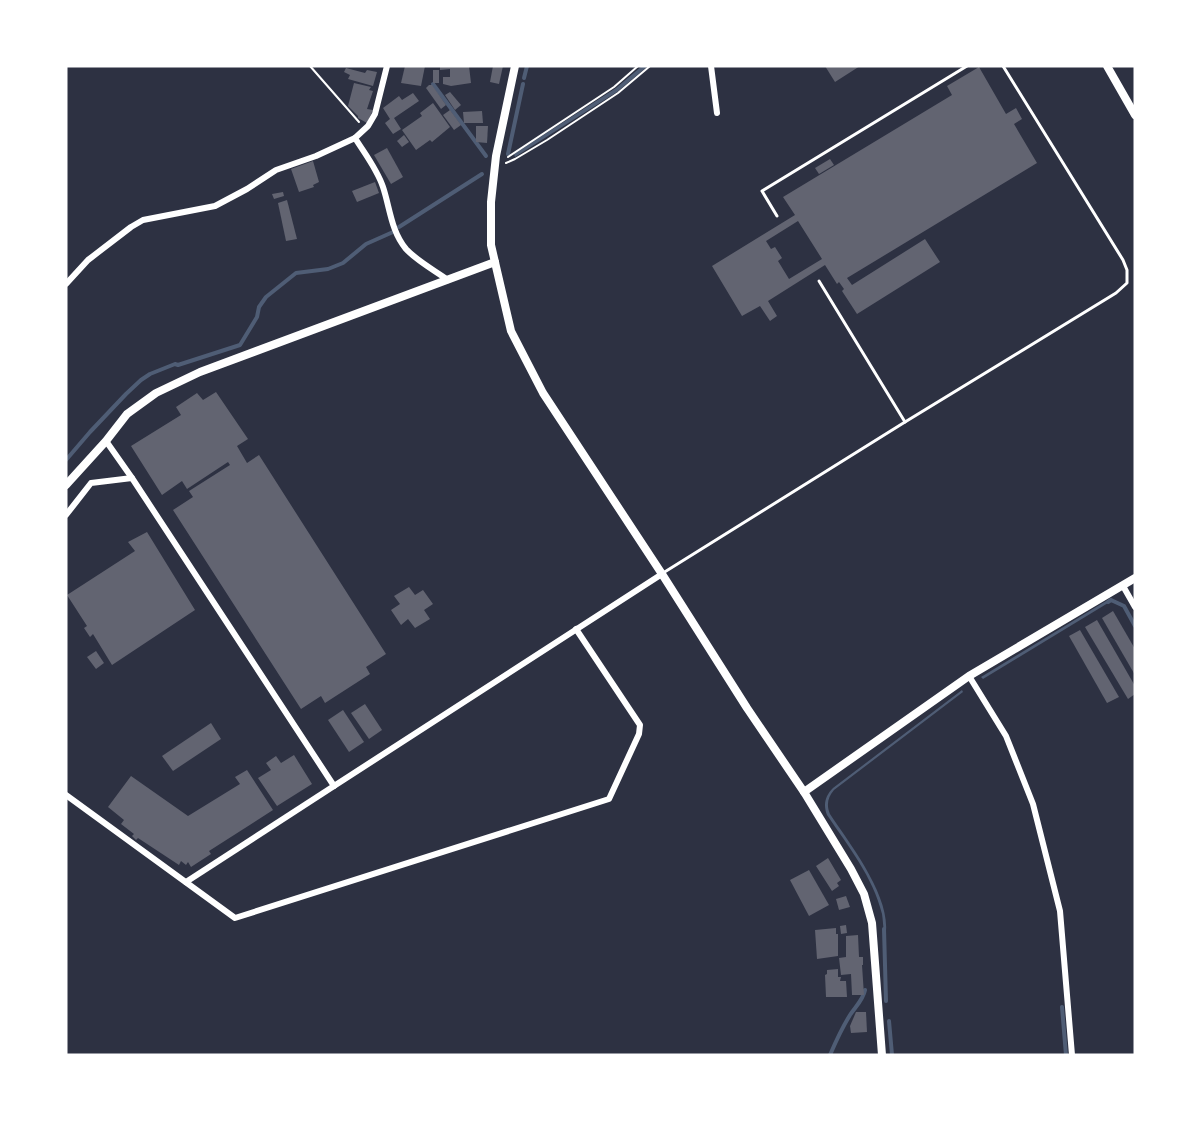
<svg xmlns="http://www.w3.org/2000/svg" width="1201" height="1121" viewBox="0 0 1201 1121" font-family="Overpass,sans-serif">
<rect width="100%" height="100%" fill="#2d3142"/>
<g fill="#4f5d75">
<path d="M642,66H648L617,92L515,157L514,154L616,88Z"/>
<path d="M1111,598L1113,600L983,679L981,677Z"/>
<path d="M962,690L963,692L834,790C828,797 826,805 830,814C850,844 889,894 886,931L884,932C883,927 883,920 882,914C873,877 848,846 827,815C823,805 825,796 833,788Z"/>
</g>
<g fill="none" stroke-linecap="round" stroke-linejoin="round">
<g stroke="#4f5d75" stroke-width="4">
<path d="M524,78L527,66"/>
<path d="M433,84L486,156"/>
<path d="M508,154L523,84"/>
<path d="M399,227L482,174"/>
<path d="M66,460L90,432L126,394L141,380L150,374L175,364L178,365L240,345L257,317L259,307L266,297L296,273L328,269L343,263L366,244L393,232"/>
<path d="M1108,602L1111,600L1124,606L1135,626"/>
<path d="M884,929L886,1001"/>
<path d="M1062,1007L1066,1055"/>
<path d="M889,1021L892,1055"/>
<path d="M830,1055C836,1041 842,1028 850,1015C856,1006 863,1000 865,990"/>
</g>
</g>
<g fill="#626471" fill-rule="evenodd">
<path d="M405,66H425L421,86L401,83Z"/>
<path d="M440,66H469L471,83L451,86L443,84V77H450V69L440,70Z"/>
<path d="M493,66H503L499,84L490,82Z"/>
<path d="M825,66H860L835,82Z"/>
<path d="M979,67L1006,114L1016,108L1022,119L1014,124L1037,163L847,278L852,285L925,239L940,262L857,314L842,291L844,289L839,282L837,284L825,265L768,301L777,316L770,321L760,306L742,316L712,266L795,215L783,197L952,95L947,86ZM798,221L822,259L789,279L778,261L782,258L775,247L771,249L766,241Z"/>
<path d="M346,68L365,73L367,70L377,72L373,86L348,79L350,75L344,72Z"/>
<rect x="433" y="70" width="6" height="13"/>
<path d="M354,83L371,87L369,90L373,91L367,109L373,110L367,123L358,118V116L348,106Z"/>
<path d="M429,85H432L446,105L441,109L426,88Z"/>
<path d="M450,92L461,105L455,110L445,95Z"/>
<path d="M413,93L419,101L394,118L401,129L393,134L385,123L390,119L383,108L399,96L402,100Z"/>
<path d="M433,103L450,127L432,142L430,140L416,150L402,130L422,116L420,113Z"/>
<path d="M450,110L461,125L454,130L443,115Z"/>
<path d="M482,111L483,123H464L463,112Z"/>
<path d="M476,126H488L487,143L476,142Z"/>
<path d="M404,135L409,142L402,147L397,141Z"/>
<path d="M387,148L403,177L391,184L374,155Z"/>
<path d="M830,159L834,165L819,174L815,168Z"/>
<path d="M313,161L319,182L313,185L314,187L299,192L291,169Z"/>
<path d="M375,182L379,193L357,202L352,191Z"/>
<path d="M283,192L284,196L274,199L272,194Z"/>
<path d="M287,200L297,239L286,241L278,203Z"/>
<path d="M216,392L248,439L237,446L247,463L259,455L386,654L366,667L370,674L325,703L321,696L301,709L173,510L193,497L189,491L230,465L228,462L187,489L182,481L162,495L131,446L181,415L176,407L197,393L203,400Z"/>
<path d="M147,532L195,610L112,665L93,634L90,637L84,628L87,626L67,595L135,551L128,542Z"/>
<path d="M409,587L415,595L423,590L433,604L424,610L430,619L415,628L408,619L401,625L391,610L400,604L394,596Z"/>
<path d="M1113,611L1135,649V675L1102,618Z"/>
<path d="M1097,620L1135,686V694L1128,699L1085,627Z"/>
<path d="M1080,630L1119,697L1107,703L1069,636Z"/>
<path d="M96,651L104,663L96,669L87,657Z"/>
<path d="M365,704L382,730L369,739L351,713Z"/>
<path d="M343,710L364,742L349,752L328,720Z"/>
<path d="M211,723L221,739L173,771L162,756Z"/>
<path d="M294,755L312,784L277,806L258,778L271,770L266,763L276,756L281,763Z"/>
<path d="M247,770L273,810L209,851L211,854L191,867L188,862L186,865L181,861L179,865L138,838L136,840L132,836L134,834L121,824L124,820L108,807L131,776L188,816L240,784L235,777Z"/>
<path d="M828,858L841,880L837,883L839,886L832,891L816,866Z"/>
<path d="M809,870L829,905L809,916L790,880Z"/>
<path d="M846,896L850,907L839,910L836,899Z"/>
<path d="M846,925L847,933L841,934L840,926Z"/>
<path d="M836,928V934H838V956L817,959L815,930Z"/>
<path d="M858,935L859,957H863V965H862L864,995H852L851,974L841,975L839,958L846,957V936Z"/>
<path d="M838,969V977H841L840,981H846L847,997H826L825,975L827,974V970Z"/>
<path d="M856,1012H866L867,1032L851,1033L850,1026Z"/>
</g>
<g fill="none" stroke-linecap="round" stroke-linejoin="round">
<g stroke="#fff" stroke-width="2">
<path d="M310,66L359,122"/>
<path d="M508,157L614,87L638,66"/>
<path d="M506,163L515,159L547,140L618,93L650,66"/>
</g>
<g stroke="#fff" stroke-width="3">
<path d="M777,216L762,191L967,66"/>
<path d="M819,281L905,422"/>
<path d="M663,573L905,422L1116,293L1127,283V270L1123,260L1003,66"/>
</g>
<g stroke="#fff" stroke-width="6">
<path d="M387,66L375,114L368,126L355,138C365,154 377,169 383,187C390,208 391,231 406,249C417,261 434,270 448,280"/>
<path d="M711,66L717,113"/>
<path d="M66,284L88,260L131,227L143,220L215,206L247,189L276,170L316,156L355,138"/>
<path d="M106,441L132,478L334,786L662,574"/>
<path d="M66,515L91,483L132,478"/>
<path d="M1123,586L1135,607"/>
<path d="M969,676L1006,736L1033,804L1060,911L1072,1055"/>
<path d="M66,795L235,918L609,799L639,734L640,725L576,629"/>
<path d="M186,882L334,786"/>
</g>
<g stroke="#fff" stroke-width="8">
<path d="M1107,66L1135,115"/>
<path d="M66,485L106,441L127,414L156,393L200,372L495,262"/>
<path d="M804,792L969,676L1135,578"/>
</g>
<path stroke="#fff" stroke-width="8" d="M515,66L496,156L491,202V245L511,331L543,393L662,574L747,708L804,792L851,869L864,894L872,923L882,1055"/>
</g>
<rect width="1201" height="1121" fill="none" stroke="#ffffff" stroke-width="135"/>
</svg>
